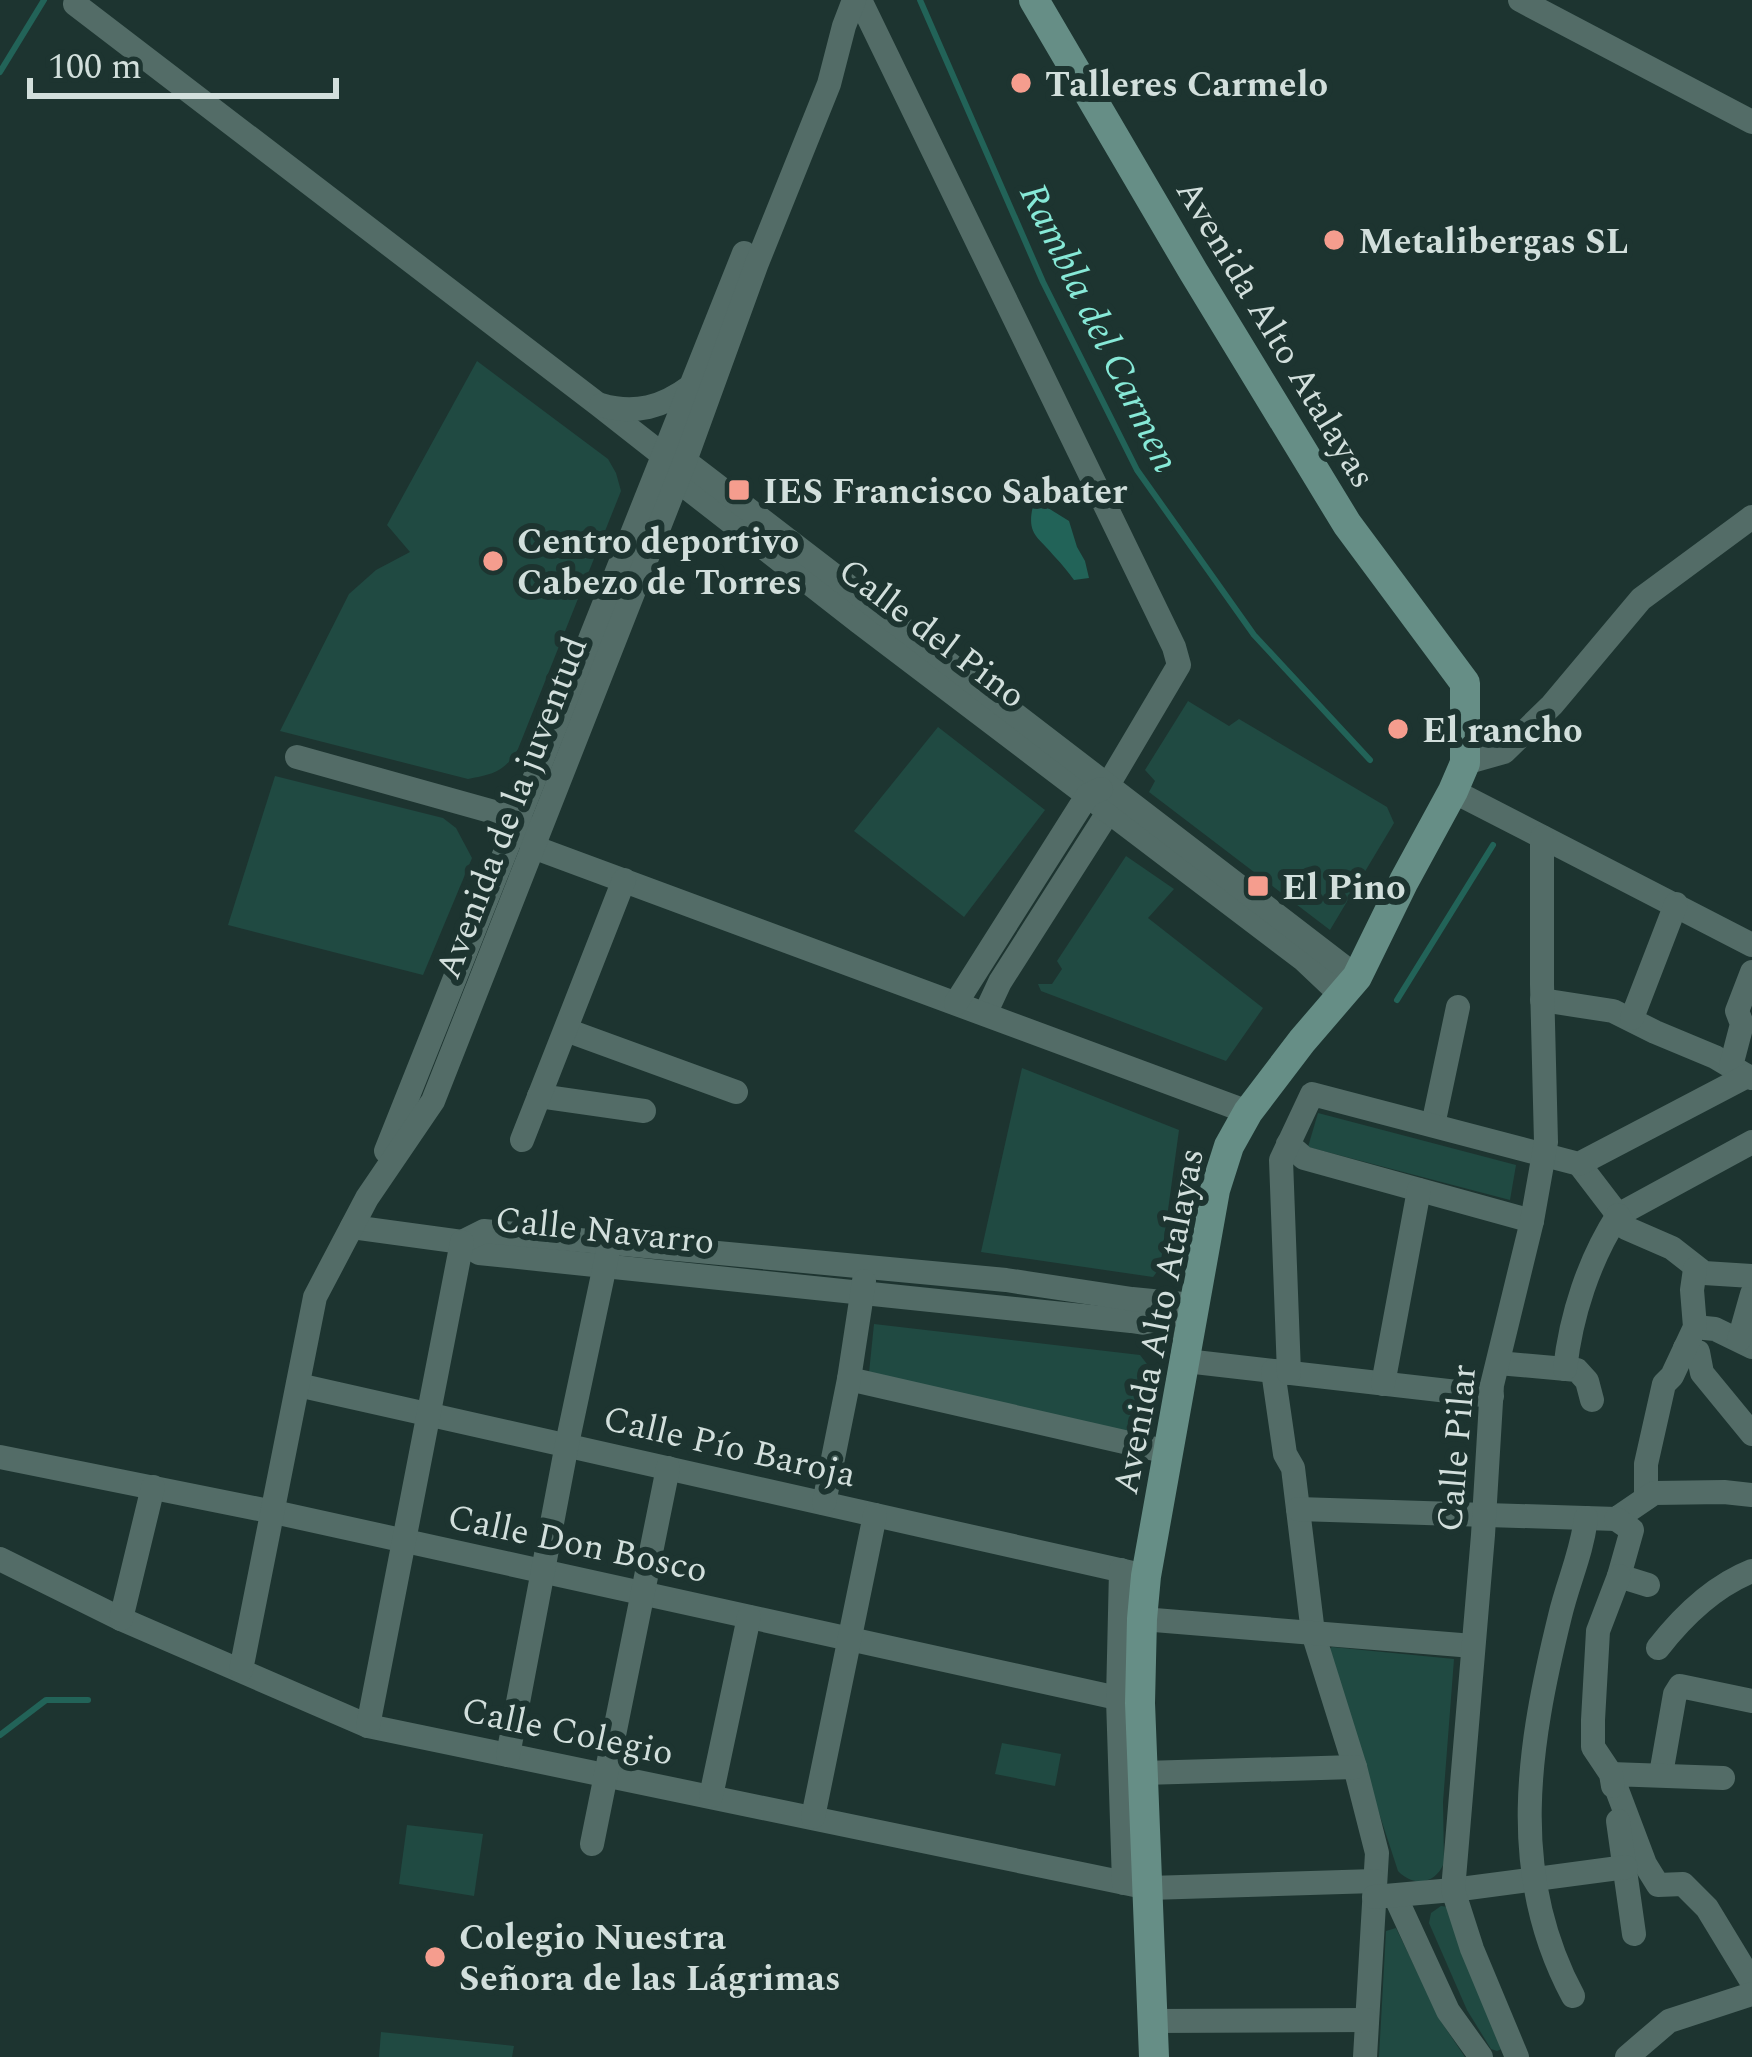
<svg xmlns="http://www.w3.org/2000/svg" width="1752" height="2057" viewBox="0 0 1752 2057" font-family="Spectral,serif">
<rect width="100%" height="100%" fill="#1d3430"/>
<g fill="#204a42">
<path d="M477,361L608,459L616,473L621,491L518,749C504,772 494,774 468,779L280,731L349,594L376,570L410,552L387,525Z"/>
<path d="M1188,701L1229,726L1239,719L1387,807L1394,823L1330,930L1149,792L1155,781L1145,770Z"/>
<path d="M938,727L1045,810L964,917L854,831Z"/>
<path d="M275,776L443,818L456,828L472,858L423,975L228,925Z"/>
<path d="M1126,856L1174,889L1148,918L1263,1008L1226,1061L1041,991L1038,984H1052L1062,969L1057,961Z"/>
<path d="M1022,1068L1179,1130L1160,1268L1153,1277L981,1252Z"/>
<path d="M1318,1113L1516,1165L1510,1200L1308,1147Z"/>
<path d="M874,1324L1140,1355L1147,1364L1130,1436L869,1373Z"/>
<path d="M1332,1647L1454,1659L1443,1802L1444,1863C1435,1885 1413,1887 1398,1871L1345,1709L1329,1649Z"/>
<path d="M1002,1743L1061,1754L1055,1786L995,1774Z"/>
<path d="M407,1825L483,1834L474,1896L399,1884Z"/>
<path d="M1441,1906L1448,1907L1502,2049L1497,2051L1491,2049L1467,2010L1429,1923L1431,1913Z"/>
<path d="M1396,1928L1442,2023L1465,2057H1379L1386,1931Z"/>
<path d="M381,2032L514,2046L512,2057H379Z"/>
</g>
<path fill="#226358" d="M1033,506L1048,508L1069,521L1077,547L1085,561L1089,578L1074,580C1068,572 1062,564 1055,557C1039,537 1026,535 1033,506Z"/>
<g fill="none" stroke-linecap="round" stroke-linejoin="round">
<g stroke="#226358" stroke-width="6">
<path d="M920,0L1043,282L1137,470L1254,635L1370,760"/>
<path d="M0,72L44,0"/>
<path d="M1397,1000L1493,845"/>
<path d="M0,1735L46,1700H88"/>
</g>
<g stroke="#536c67" stroke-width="24">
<path d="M860,0L1174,647L1179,665L1108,785L1109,811L1000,982L985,1014"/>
<path d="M1520,0L1752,122"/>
<path d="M75,4L599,405L664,456L677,480L859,622L1304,960L1341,995"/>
<path d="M601,405C635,415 663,407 691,386"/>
<path d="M672,458L685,461L706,477L1357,977"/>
<path d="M297,757L519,819L533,847L1248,1112"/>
<path d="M1465,763L1504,752L1552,705L1641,599L1752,517"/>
<path d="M1453,791L1752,945"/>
<path d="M1542,1000L1613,1011L1655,1032L1715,1057L1747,1076"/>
<path d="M956,1003L1080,807L1088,795L1101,789"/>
<path d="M1632,1018L1676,904"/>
<path d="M566,1030L736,1092"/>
<path d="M1731,1066L1742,1024L1737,1011L1752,972"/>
<path d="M539,1096L644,1111"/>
<path d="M1433,1125L1458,1007"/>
<path d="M522,1140L624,880"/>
<path d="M1288,1144L1304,1158L1532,1221"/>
<path d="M386,1151L744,253"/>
<path d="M1579,1164L1618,1215L1752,1142"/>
<path d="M352,1227L462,1242L479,1253L1131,1321L1190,1330"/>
<path d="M462,1242L484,1231L1006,1280L1132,1299L1193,1305"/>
<path d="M1695,1327L1715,1329L1752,1347"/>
<path d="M1739,1340L1752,1294"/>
<path d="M1685,1348L1698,1352L1702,1373L1752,1434"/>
<path d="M1186,1361L1492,1396"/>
<path d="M1498,1363L1577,1370L1587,1381L1592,1400"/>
<path d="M1565,1369C1571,1315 1589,1260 1618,1215L1626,1228L1672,1248L1704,1273L1752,1276"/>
<path d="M1273,1371L1285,1454L1293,1468L1313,1633L1355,1767L1377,1853L1365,2057"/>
<path d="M1289,1373L1281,1160L1312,1094L1579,1164L1747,1076L1752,1078"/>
<path d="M849,1379L1168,1452"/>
<path d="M1383,1384L1419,1190"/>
<path d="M298,1385L1146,1576"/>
<path d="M0,1457L274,1512L1140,1703"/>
<path d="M1646,1498V1464L1664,1384L1672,1376L1695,1327L1692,1290L1695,1269"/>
<path d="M824,1503L849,1379L864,1281"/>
<path d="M1298,1509L1616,1519L1654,1493L1724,1492L1752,1495"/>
<path d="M1616,1519L1632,1530L1619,1576L1648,1585"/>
<path d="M0,1559L121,1619L368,1726L1149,1888L1375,1881"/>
<path d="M1121,1570L1118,1699L1124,1883"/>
<path d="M121,1619L153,1487"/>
<path d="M1142,1619L1473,1646"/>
<path d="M1658,1648C1683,1616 1714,1586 1752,1571"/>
<path d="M241,1670L315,1297L367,1198L433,1101L685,461L757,263L829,84L844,26L854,0"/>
<path d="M368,1726L462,1242"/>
<path d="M508,1755L567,1444L608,1251"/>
<path d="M1143,1773L1355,1767"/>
<path d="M1661,1774L1675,1694L1680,1686L1752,1701"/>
<path d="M1723,1778L1611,1774L1645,1864L1658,1885L1683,1884L1707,1908L1752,1982"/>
<path d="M1613,1786L1611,1774L1593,1747V1720L1598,1631L1619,1576"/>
<path d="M711,1796L749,1617"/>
<path d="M813,1817L875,1515"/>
<path d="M1618,1821L1634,1934"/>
<path d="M592,1844L668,1468"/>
<path d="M1395,1896L1448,2011L1481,2057"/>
<path d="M1374,1897L1453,1890L1626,1867"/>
<path d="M1573,1996C1507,1873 1528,1746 1560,1616C1568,1582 1582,1553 1586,1518"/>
<path d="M1153,2021L1367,2020"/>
<path d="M1517,2057L1472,1949L1453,1890L1483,1535L1492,1385L1532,1221L1546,1142L1542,984V837"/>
<path d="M1627,2057L1669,2021L1752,1994"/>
</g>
<path stroke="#668e86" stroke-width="30" d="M1034,0L1193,271L1347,524L1465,683V763L1453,791L1404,881L1357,977L1302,1041L1248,1112L1229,1146L1215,1190L1146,1576L1142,1619L1140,1703L1154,2057"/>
</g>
<g fill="#f59d8e" stroke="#1d3430" stroke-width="4.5">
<circle cx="1021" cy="83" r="12"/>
<circle cx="1334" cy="240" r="12"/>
<rect x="727" y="478" width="24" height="24" rx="6"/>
<circle cx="493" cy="561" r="12"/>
<circle cx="1398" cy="729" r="12"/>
<rect x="1246" y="874" width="24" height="24" rx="6"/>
<circle cx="435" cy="1957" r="12"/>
</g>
<g text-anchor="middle" stroke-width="12" stroke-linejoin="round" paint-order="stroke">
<g font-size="36" font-weight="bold" fill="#d2dfdc" stroke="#1d3430" text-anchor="start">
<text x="1045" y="96">Talleres Carmelo</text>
<text x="1358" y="253">Metalibergas SL</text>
<text x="763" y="503">IES Francisco Sabater</text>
<text x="517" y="553">Centro deportivo<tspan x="517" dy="41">Cabezo de Torres</tspan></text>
<text x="1422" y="742">El rancho</text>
<text x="1282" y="899">El Pino</text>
<text x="459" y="1949">Colegio Nuestra<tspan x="459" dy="41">Señora de las Lágrimas</tspan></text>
</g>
<g font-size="36" fill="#d2dfdc" stroke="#1d3430">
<text transform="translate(1277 333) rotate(59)" y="13">Avenida Alto Atalayas</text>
<text transform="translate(933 632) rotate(37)" y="13">Calle del Pino</text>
<text transform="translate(510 807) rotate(-69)" y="13">Avenida de la juventud</text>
<text transform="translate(605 1229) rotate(6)" y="13">Calle Navarro</text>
<text transform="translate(1157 1321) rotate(-79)" y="13">Avenida Alto Atalayas</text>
<text transform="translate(730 1445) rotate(13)" y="13">Calle Pío Baroja</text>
<text transform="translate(1455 1448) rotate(-85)" y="13">Calle Pilar</text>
<text transform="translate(578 1542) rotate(12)" y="13">Calle Don Bosco</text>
<text transform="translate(568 1730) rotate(12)" y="13">Calle Colegio</text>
</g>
<g font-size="39" font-style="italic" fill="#87e9d7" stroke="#1d3430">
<text transform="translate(1101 327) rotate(64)" y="14">Rambla del Carmen</text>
</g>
</g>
<path d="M30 78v18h306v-18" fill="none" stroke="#d2dfdc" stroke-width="6"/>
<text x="48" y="78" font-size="36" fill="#d2dfdc" stroke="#1d3430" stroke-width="9" paint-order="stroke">100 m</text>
</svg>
